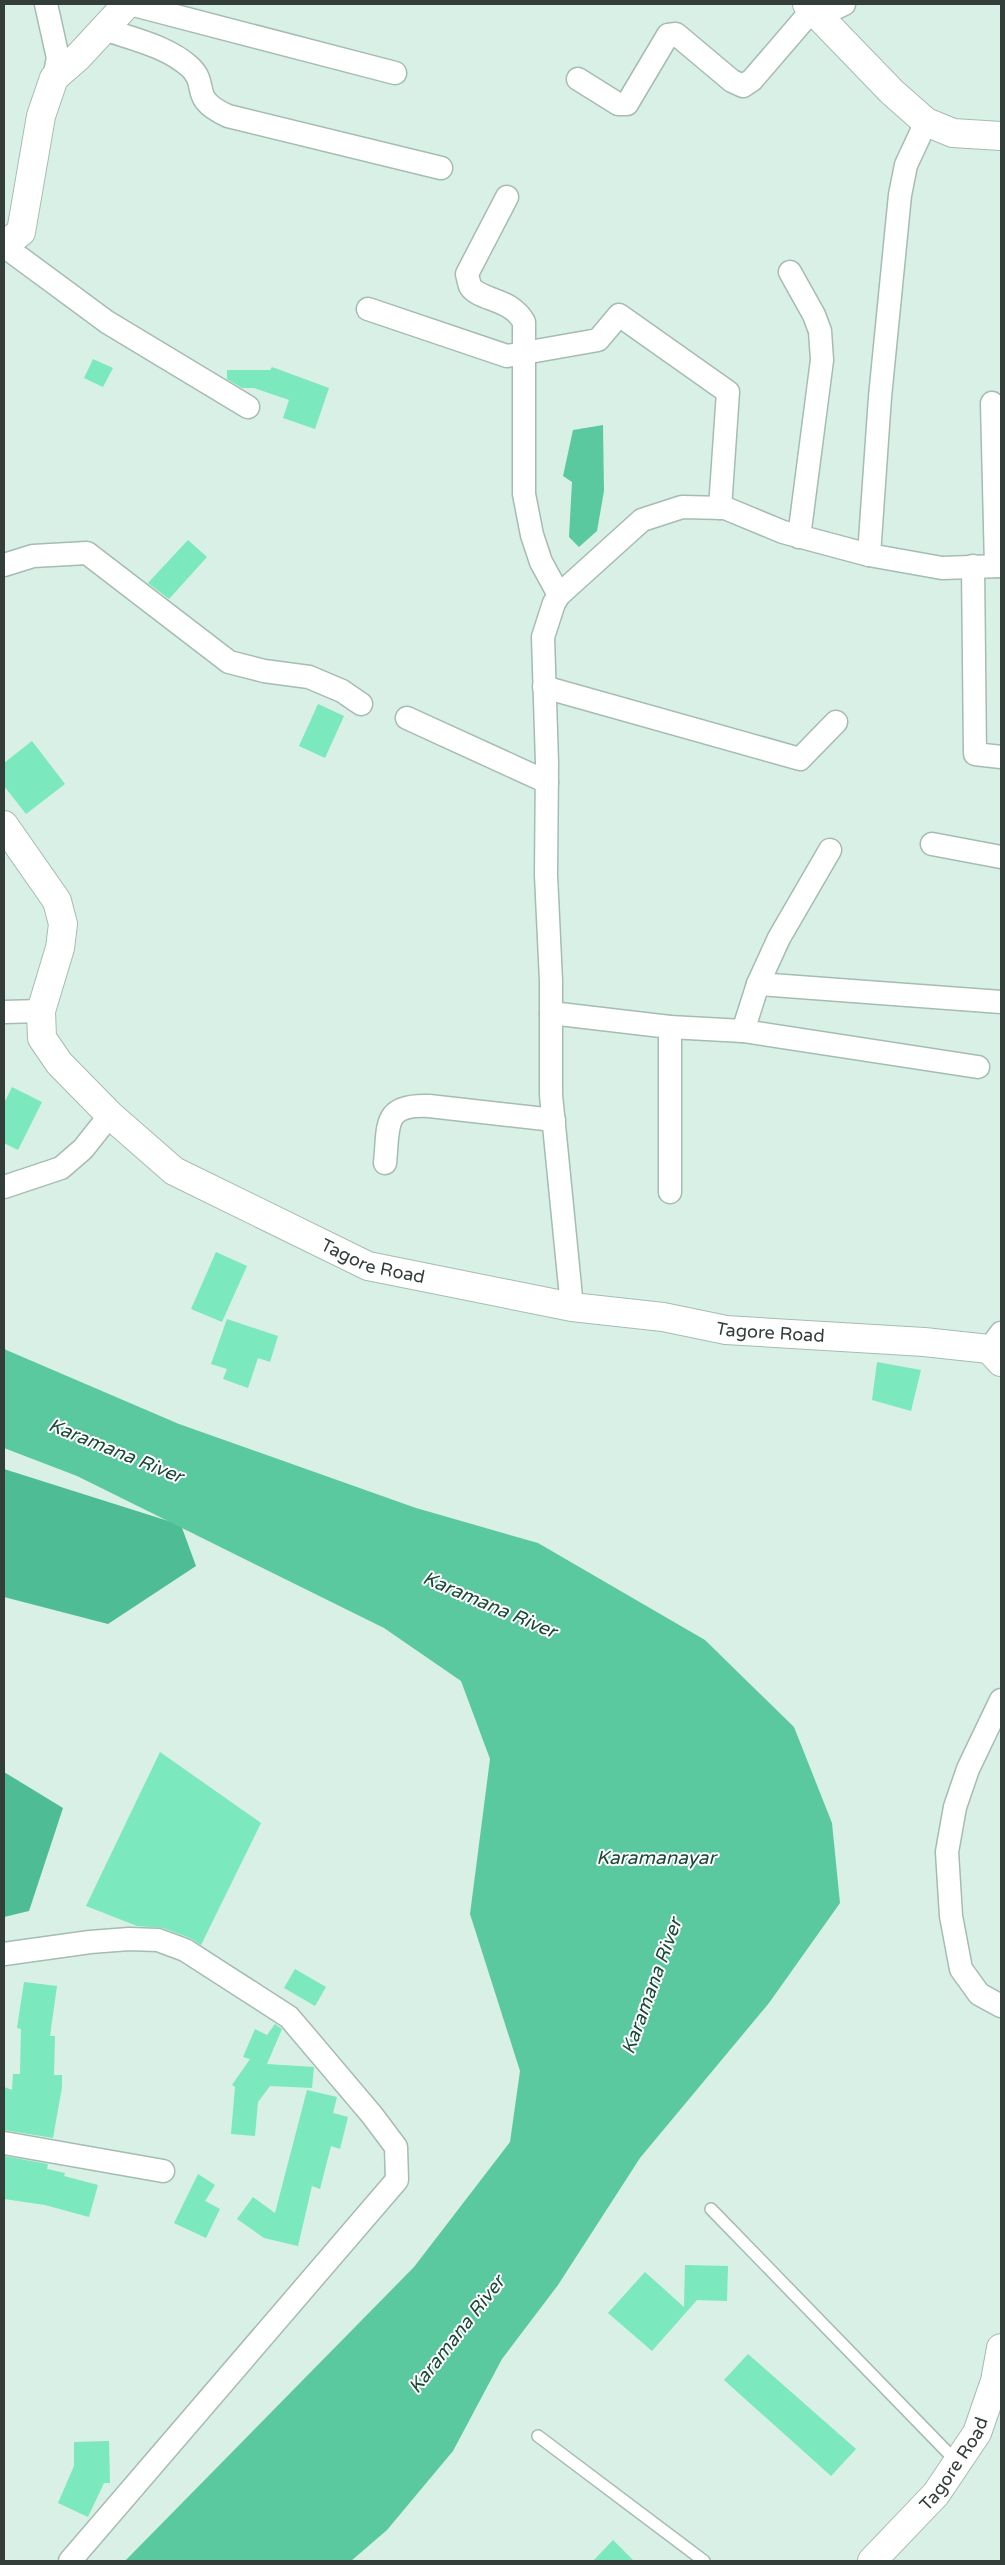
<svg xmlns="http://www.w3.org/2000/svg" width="1005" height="2565" viewBox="0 0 1005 2565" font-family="'Varela Round',sans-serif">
<rect width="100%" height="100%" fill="#d8f0e5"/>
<g fill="#4ebd95">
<path d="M4,1469L181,1525L196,1566L108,1624L4,1597Z"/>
<path d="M4,1772L63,1808L29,1911L4,1917Z"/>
</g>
<g fill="#5bc9a0">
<path d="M603,425L604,491L597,531L579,547L569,537L572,482L563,476L573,430Z"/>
<path d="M4,1349L179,1424L416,1508L538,1543L705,1640L794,1727L832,1823L840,1903L769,2003L640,2158L558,2285L502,2359L453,2451L387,2530L351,2561H125L414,2267L510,2142L520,2071L470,1914L490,1759L461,1681L384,1628L77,1476L4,1448Z"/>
</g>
<g fill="#7be8be">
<path d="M93,359L113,368L103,387L84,378Z"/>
<path d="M272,367L329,388L315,429L283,418L289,400L254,388H242L227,379V370H270Z"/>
<path d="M188,540L207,557L169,599L148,583Z"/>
<path d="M318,704L344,716L325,758L299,746Z"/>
<path d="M32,741L65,784L26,814L4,786V763Z"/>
<path d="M12,1087L42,1102L18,1150L4,1143V1103Z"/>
<path d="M216,1252L247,1266L222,1322L191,1309Z"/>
<path d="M227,1319L278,1336L270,1362L258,1358L248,1388L223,1379L227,1369L211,1364Z"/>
<path d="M877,1362L921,1370L911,1411L872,1400Z"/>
<path d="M160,1752L261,1823L201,1945L190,1938L163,1928L137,1926L86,1906Z"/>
<path d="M295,1969L326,1987L315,2006L284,1988Z"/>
<path d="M24,1982L57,1986L50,2036H55L54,2075H62V2087L53,2138L4,2130V2087L12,2090L13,2074H20L21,2029L17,2028Z"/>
<path d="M275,2024L282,2029L267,2064L314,2067L312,2088L270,2086L258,2102L255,2136L231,2134L235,2087L232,2085L250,2059L243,2057L255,2029L267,2035Z"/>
<path d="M307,2090L337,2097L333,2113L348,2117L340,2149L331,2146L320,2189L312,2186L298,2246L264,2238L237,2219L253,2197L275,2213Z"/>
<path d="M4,2156L48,2164L47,2169L65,2173L64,2176L98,2185L89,2217L45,2205L4,2199Z"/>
<path d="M198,2174L215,2185L205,2201L220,2209L206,2238L174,2223Z"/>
<path d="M685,2265L728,2266L727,2301L697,2300L652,2351L608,2313L645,2272L684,2307Z"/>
<path d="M748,2354L856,2449L831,2476L724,2380Z"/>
<path d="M109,2441L110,2483H104L88,2517L58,2503L74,2466V2442Z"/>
<path d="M613,2540L634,2561H593Z"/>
</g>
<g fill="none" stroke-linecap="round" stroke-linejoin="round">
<g stroke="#a5bcb2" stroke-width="14">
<g id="service">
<path d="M711,2209L957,2462"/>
<path d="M538,2436L704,2561"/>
</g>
</g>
<g stroke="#a5bcb2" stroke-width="25">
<g id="minor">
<path d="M46,4L58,58L54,78"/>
<path d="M130,4L395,73"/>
<path d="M819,16L844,4"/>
<path d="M104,29C132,39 167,46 190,67C210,86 188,98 228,116L441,168"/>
<path d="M578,79L618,104H627L668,35L676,34L732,81L743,86L752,80L813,9"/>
<path d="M507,197L467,274C468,278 469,283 470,286C479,301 510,297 524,322V494L532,535L541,562L559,595"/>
<path d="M4,246L107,322L248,407"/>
<path d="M790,272L814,315L820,331L822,360L799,537"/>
<path d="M368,309L507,356L598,340L619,315L728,392L720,508"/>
<path d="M992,403L996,566"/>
<path d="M869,555L880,397L900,195L906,165L926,122"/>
<path d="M4,565L33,556L87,553L229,662L264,671L309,677L342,691L361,704"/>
<path d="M973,566L975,754L1001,757"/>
<path d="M544,687L800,759L836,722"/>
<path d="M407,718L547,782"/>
<path d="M932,844L1001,857"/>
<path d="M758,984L1001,1002"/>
<path d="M4,1012L41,1011"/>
<path d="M551,1013L670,1027L743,1031L978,1067"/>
<path d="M743,1031L758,984L779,938L830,850"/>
<path d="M385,1163C389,1125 382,1104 429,1106L554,1120"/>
<path d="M4,1187L61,1168L83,1149L110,1115"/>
<path d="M670,1192V1027"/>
<path d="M572,1307L551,1095V981L546,875L547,763L543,637L554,603L559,595L642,520L682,507L725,508L783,532L869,555L942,568L1001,566"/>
<path d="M989,1349L1001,1333"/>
<path d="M1001,1700L968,1769L955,1807L947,1852L951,1916L961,1969L979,1994L1001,2006"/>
<path d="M4,1954L90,1942L129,1939L158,1940L185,1950L289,2017L372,2115L396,2147L397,2180L70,2561"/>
<path d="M4,2143L163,2171"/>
</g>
</g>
<g stroke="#a5bcb2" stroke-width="30">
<g id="tertiary">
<path d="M807,4L892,92L926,122L953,133L1001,136"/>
<path d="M4,245L21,232L41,116L54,78L78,57L127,4"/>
<path id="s1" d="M4,825L57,901L63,924L60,948L41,1011L42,1038L59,1063L110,1115L174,1171L368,1266L572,1307L663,1317L726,1330L924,1342L989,1349L1001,1362"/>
<path id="s2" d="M872,2561L936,2494L977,2433L995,2381L1001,2348"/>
</g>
</g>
<use href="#service" stroke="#fff" stroke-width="11"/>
<use href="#minor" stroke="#fff" stroke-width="22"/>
<use href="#tertiary" stroke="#fff" stroke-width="28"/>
</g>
<g text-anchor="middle" stroke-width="4" stroke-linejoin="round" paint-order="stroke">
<g font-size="18" fill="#333d39" stroke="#fff">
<text dy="6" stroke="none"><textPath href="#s1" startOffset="641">Tagore Road</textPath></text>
<text dy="6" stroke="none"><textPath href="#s1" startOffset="1046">Tagore Road</textPath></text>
<text dy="6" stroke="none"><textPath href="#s2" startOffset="128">Tagore Road</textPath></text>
</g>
<g font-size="19" font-style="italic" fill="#1a4938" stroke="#fff">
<text transform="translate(116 1450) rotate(22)" y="7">Karamana River</text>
<text transform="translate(490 1604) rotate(23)" y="7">Karamana River</text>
<text x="656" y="1864">Karamanayar</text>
<text transform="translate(651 1986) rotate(-70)" y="7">Karamana River</text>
<text transform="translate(456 2334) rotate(-52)" y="7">Karamana River</text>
</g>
</g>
<rect width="1005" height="2565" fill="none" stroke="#333d39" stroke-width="10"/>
</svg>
